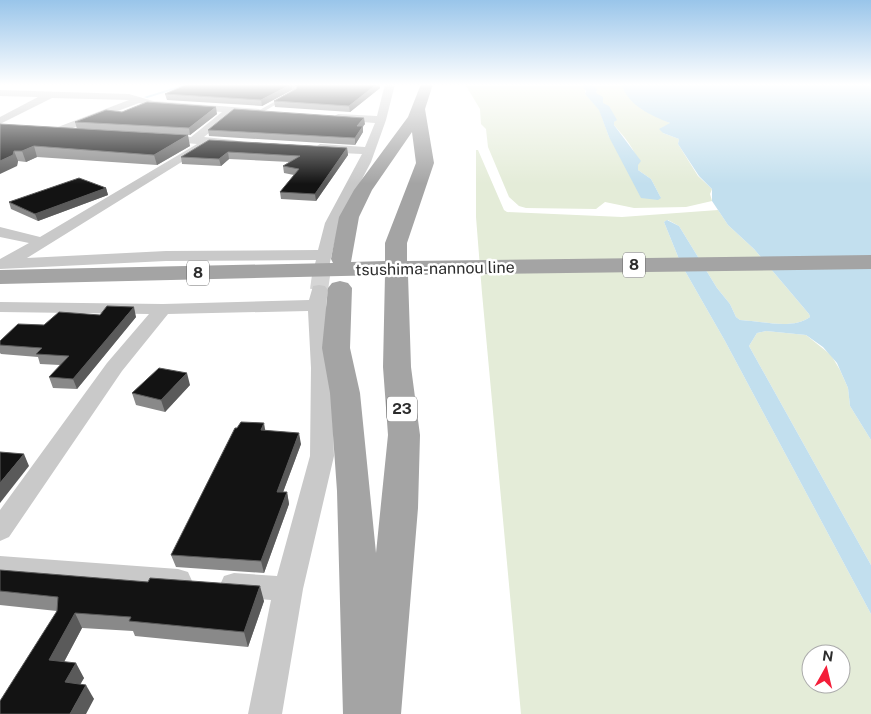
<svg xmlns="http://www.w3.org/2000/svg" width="871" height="714" viewBox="0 0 871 714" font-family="'Public Sans',sans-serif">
<rect width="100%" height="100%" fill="#fff"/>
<g fill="#e4ecd8" fill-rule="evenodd">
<path d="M465,84H581L585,87V94L599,109L609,137L661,198L651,179L638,170C638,151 626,139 614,125V122L616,120L595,93L597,91L591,86L621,84L641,109L670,123L671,124L663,127V133L679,139L678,144L698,176L712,189L710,194L712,201L686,207L634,208L605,202L596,209L526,208L519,206L509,197L488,147L486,129L481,124L480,109Z"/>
<path d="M476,150H478L504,210L507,212L622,217L718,210L728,225L754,249L809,314L810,317C793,330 761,321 740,320L736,317L730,304L717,288L679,226L668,220L664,222L681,264L725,341L871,614V714H521L482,293L476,217ZM811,654H841V684H811Z"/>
<path d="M766,331L806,335L831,355L840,370L848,388L850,406L871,440V565L749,346L757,333Z"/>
</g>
<g fill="#c2dfee">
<path d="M581,84H591L597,89L596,93L603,97V103L609,106L617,120L614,122V125L641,161L638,165V170L651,179L661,198L658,200L641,198L609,137L599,110L585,94L586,91Z"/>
<path d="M621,84H871V440L850,406L848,388L837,363L823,347L806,335L766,331L757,333L749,346L871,565V614L725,341L681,264L664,222L667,220L679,226L717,288L730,304L736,317L740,320C761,321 793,330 810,317L809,314L754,249L728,225L712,201V189L699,176L678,144L679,139L663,133L659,129L670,123C650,115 629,106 621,84Z"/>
</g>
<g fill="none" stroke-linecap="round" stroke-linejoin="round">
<path fill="#c2dfee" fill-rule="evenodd" d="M186,84H193L147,98L144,97Z"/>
<path stroke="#d5d5d5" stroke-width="18" stroke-dasharray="18 9" stroke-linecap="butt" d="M319,290L322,268"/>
<path fill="#c9c9c9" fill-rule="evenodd" d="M285,96L289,97L261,113L256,112Z"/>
<g fill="#c9c9c9" fill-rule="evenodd">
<path d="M385,84H395L386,120L371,162L339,223L328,271H316L314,268L316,260L166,261L0,269V259L29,243L0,237V227L40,237L197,144L163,141L157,138L159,136L191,137L222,112L152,107L139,103L54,135L50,134V130L129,100L52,98L0,124V117L38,97L0,96V90L129,94L153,101L259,109L264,112L259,115L233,113L204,137L234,140L238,141V145H209L27,258L166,251L318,250L325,223L362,154L320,152L314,148L320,144L365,147L375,123L338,120L333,117L338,114L377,116Z"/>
<path d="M319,285L325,286L328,290L326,305L331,368L334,456L303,589L282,714H248L271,600L234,597L224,594L220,585L224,576L234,573L277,576L310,456L311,368L308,311L168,314L122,371L9,537L0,541V510L107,363L149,314L0,312V302L163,304L309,300L313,286Z"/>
<path d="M0,556L178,569L188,572L192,581L188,590L178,593L0,580Z"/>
</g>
<path fill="#a4a4a4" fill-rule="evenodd" d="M421,84H433L425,109L434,163L407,243V261L871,255V269L408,275L411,367L420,435L418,508L401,714H343L337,491L330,393L322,348L328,288L332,283L340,281L348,283L352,288L350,348L360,393L376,553L388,435L383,367L385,275L0,284V270L333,263L331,259L339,217L354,190L408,117ZM412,132L416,163L385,243V261L351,262L359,217L372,190Z"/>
</g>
<g fill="#898989">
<path d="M188,84H379L380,88L350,112L275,107L274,101L293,90H292L262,106L167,100L165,94Z"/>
<path d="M122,112L217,114L190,135L77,129L75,122Z"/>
<path d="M0,124L190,146L157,165L37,157L26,162L18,161L17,166Z"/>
<path d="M365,124L363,126V132L355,145L209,136L208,130Z"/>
<path d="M209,140L347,148L348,155L316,201L281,199L280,192L294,175L284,173L283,166L290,162L229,159L221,166L182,164L181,157Z"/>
<path d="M106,188L108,195L38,221L11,209L9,202Z"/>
<path d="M136,317L77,389L53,388L49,377L60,365L40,364L38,357L1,354L0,353V341L44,325Z"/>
<path d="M190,385L165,412L136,405L132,393Z"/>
<path d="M266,430L301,444L283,492H287L289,504L264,573L176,567L171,555Z"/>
<path d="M0,570L264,601L248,647L135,636L133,631L82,628L64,662L84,678L80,684L94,699L0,714L57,611L0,605Z"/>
</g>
<g fill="#5a5a5a">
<path d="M292,84V90L262,106L261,100Z"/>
<path d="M373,84H379L380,88L350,112L349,106Z"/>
<path d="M216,107L217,114L190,135L189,128Z"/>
<path d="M364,118L365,124L358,132L357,126Z"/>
<path d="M363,126V132L355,145V138Z"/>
<path d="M188,135L190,146L157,165L154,155Z"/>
<path d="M34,146L37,157L26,162L22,151Z"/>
<path d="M347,148L348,155L316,201L315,194Z"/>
<path d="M14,151L18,161L17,166L0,174V161Z"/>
<path d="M228,152L229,159L221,166L219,159Z"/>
<path d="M106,188L108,195L38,221L35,214Z"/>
<path d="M134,307L136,317L77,389L73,379Z"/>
<path d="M187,373L190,385L165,412L161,400Z"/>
<path d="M264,423L266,435L261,430Z"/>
<path d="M299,433L301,444L279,503L277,492Z"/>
<path d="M24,454L29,466L0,503V483Z"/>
<path d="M287,492L289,504L264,573L261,561Z"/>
<path d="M260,586L264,601L248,647L244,632Z"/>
<path d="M75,613L82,628L57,675L49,660Z"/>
<path d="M76,663L84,678L73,697L65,682Z"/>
<path d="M86,685L94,699L86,714H70Z"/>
</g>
<g fill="#131313" stroke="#5a5a5a">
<path d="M188,84H377L349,106L274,101L296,89L297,86L292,84L261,100L165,94Z"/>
<path d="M147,102L216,107L189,128L75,122L106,110L122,112Z"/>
<path d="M234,109L364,118L357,126H363L355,138L208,130Z"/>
<path d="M0,124L188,135L154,155L34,146L22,151H14L13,155L0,161Z"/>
<path d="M209,140L347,148L315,194L280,192L299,169L283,166L300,156L228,152L219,159L181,157Z"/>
<path d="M79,178L106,188L35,214L9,202Z"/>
<path d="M107,306L134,307L73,379L49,377L69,356L36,354L42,348L0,345V341L18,324L44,325L59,312L100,315Z"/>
<path d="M159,368L187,373L161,400L132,393Z"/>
<path d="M241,422L264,423L261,430L299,433L277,492H287L261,561L171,555L235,428H237Z"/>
<path d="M0,452L24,454L0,483Z"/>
<path d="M0,570L148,582L150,578L260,586L244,632L129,621L131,617L75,613L49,660L76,663L65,682L86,685L70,714H0V701L57,611L58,597L0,591Z"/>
</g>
<linearGradient id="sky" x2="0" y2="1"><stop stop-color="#99c5ea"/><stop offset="0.46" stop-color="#fff"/><stop offset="1" stop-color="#fff" stop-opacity="0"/></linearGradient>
<rect width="871" height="184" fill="url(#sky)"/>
<g text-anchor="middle" stroke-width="5" stroke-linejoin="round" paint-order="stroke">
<g fill="#fff" stroke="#6b6b6b" stroke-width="1">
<rect x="623" y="252.5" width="22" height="25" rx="4"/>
<rect x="187" y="260.5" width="22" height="25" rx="4"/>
<rect x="387" y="396.5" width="30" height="25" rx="4"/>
</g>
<g font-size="15" font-weight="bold" fill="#2c2c2c">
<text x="634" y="270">8</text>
<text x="198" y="278">8</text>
<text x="402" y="414">23</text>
</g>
<g font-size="16" fill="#2c2c2c" stroke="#fff">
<text transform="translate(435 268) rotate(-1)" y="6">tsushima-nannou line</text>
</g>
</g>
<g transform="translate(826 669) rotate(8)"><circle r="24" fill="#ffffff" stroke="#ababab"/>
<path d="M0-4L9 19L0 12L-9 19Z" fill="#f41e39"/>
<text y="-8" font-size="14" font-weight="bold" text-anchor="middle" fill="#2c2c2c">N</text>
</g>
</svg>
